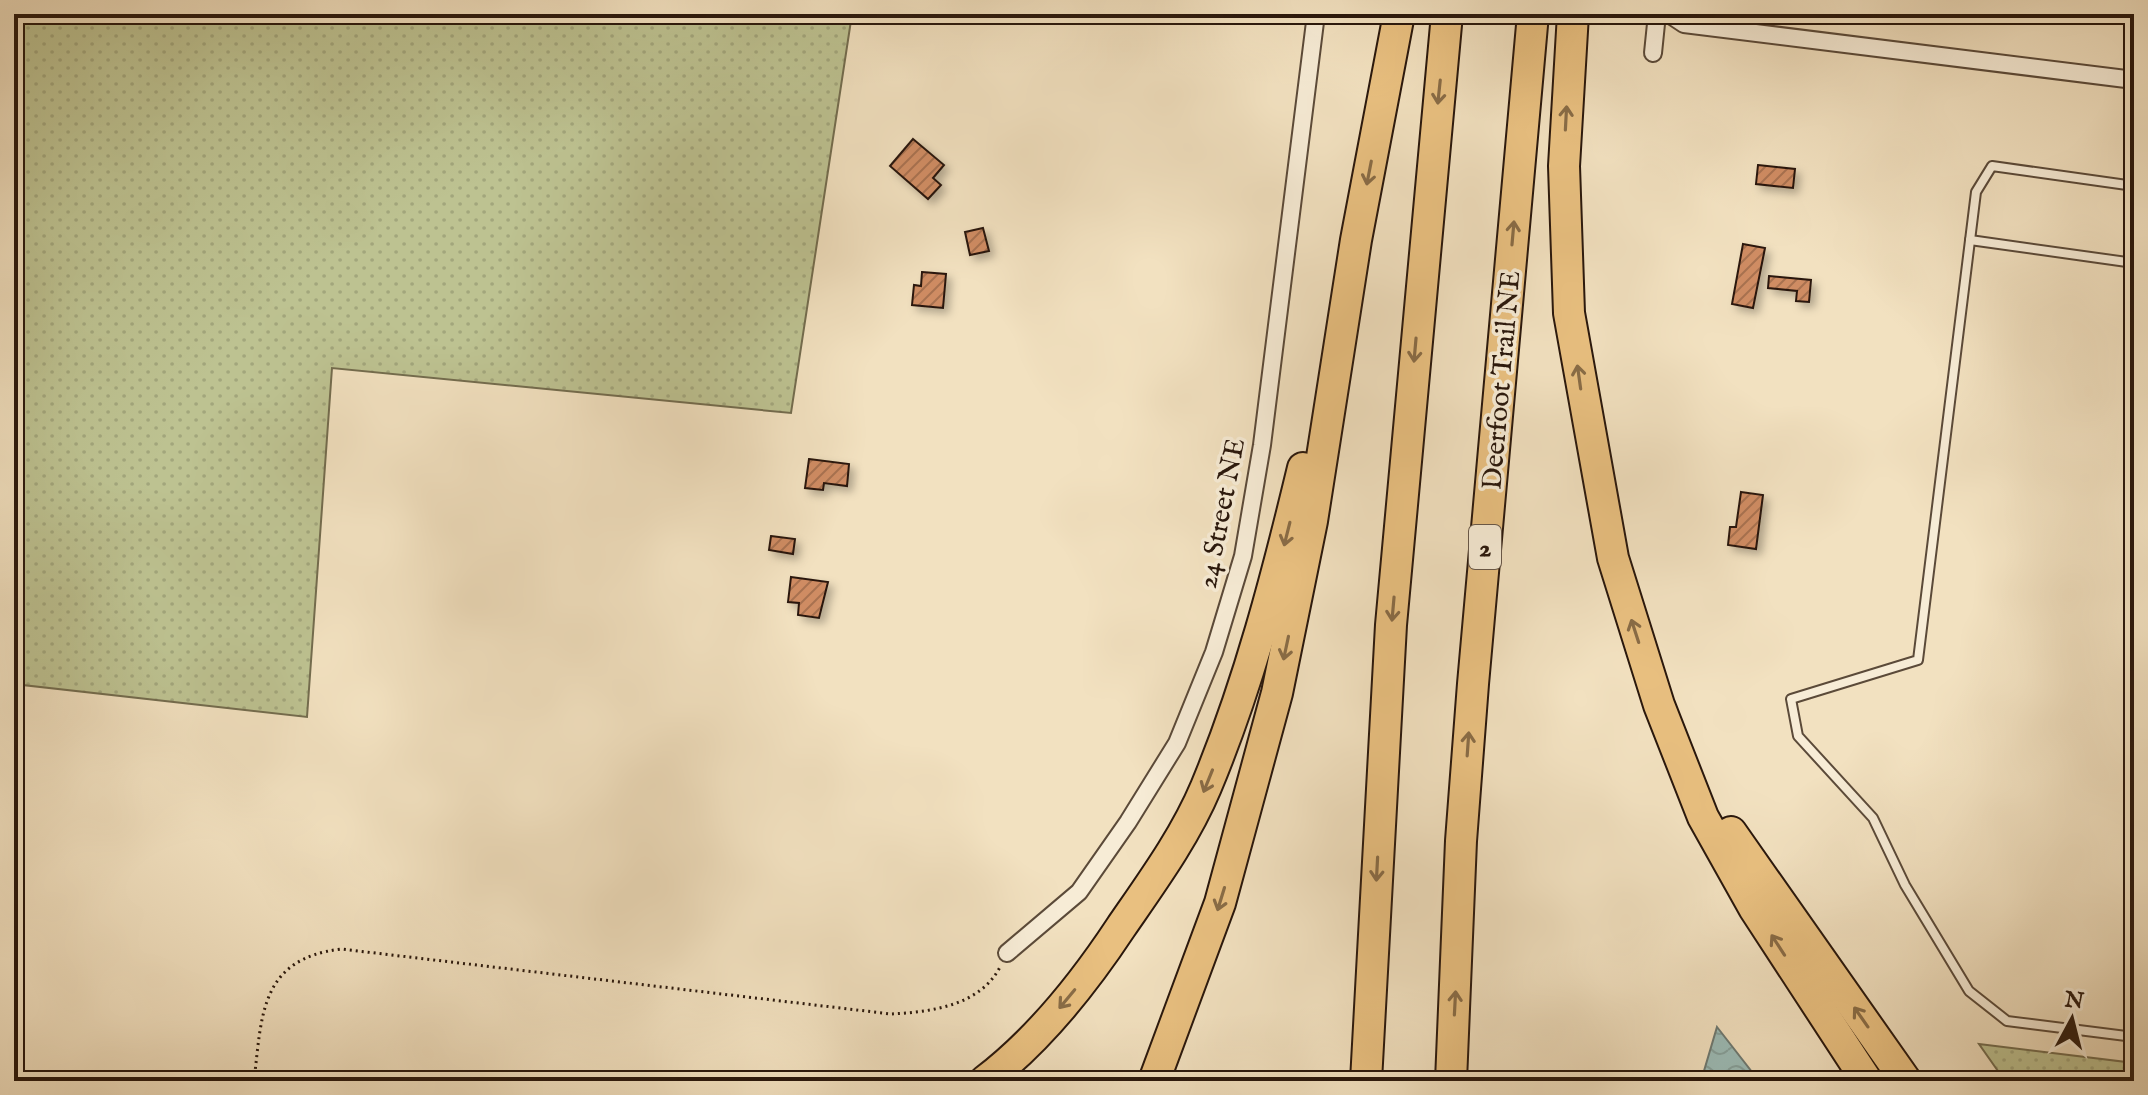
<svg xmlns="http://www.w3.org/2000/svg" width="2148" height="1095" viewBox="0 0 2148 1095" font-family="'IM FELL English',serif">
<defs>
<pattern id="grass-dots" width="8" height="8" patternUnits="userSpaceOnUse" patternTransform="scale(2)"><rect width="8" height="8" fill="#bdc291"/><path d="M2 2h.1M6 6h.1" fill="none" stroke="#a2a67c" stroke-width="1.8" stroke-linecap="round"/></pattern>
<pattern id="water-waves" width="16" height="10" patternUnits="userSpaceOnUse" patternTransform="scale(2)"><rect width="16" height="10" fill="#9cbcb7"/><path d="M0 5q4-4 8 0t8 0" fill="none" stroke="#86a19c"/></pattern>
<pattern id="building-hatch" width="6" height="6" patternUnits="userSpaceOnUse" patternTransform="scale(2)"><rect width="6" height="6" fill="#cf8c63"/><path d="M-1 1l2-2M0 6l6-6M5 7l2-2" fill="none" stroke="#a87150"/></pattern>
<filter id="shadow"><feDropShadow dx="5" dy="5" stdDeviation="4" flood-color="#0004"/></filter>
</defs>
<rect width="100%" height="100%" fill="#f2e1c0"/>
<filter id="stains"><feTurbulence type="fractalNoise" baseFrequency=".0025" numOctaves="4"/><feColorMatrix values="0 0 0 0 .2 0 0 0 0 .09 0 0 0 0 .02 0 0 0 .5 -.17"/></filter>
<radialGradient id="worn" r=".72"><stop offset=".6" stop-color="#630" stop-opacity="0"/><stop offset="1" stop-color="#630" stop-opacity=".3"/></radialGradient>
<g fill="url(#grass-dots)" stroke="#736c4e" stroke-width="2">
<path d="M14,14H852L791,413L332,368L307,717L14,684Z"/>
<path d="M1979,1044L2134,1063V1081H2005Z"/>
</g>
<path fill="url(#water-waves)" stroke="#6e7a73" stroke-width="2" d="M1717,1027L1759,1081H1701Z"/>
<g fill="url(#building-hatch)" stroke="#29170c" stroke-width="2" filter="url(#shadow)">
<path d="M913,139L944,165L933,178L941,185L928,199L890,166Z"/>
<path d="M1758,165L1795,169L1793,188L1756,184Z"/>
<path d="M983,228L989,251L970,255L965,232Z"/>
<path d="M1743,244L1765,248L1753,308L1732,304Z"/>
<path d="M922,272L946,274L943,308L912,305L914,285L921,286Z"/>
<path d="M1769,276L1811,280L1809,302L1796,301L1797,291L1768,288Z"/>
<path d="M809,459L849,464L847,486L824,483L823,490L805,488Z"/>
<path d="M1741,492L1763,495L1756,549L1728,545L1730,527H1736Z"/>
<path d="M771,536L795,539L793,554L769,550Z"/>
<path d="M791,577L828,582L819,618L798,615L799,603L788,602Z"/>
</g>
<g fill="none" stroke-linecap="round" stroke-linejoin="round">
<g stroke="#5b4a39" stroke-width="12">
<g id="lane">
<path d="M2134,186L1992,166L1976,192L1918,660L1791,699L1798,736L1873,818L1905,885L1969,991L2007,1021L2134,1037"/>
<path d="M1970,240L2134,263"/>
</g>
</g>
<g stroke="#5b4a39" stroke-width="20">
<g id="street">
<path d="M1669,14L1684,24L2134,80"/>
<path d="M1653,53L1657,14"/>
<path d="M1007,953L1079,892L1128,822L1177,743L1214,652L1243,556L1262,445L1316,14"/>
</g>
</g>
<g stroke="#29170c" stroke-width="34">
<g id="highway">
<path d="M1573,14L1564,166L1569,313L1613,558L1659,705L1703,817L1754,908L1867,1081"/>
<path d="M1731,832L1906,1081"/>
<path d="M985,1081C1039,1040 1084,983 1121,927C1152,882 1185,837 1206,787C1249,684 1277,576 1303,468"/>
<path d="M1154,1081L1220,903L1277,693L1312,521L1356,240L1399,14"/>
<path d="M1366,1081L1391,625L1447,14"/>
<path d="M1451,1081L1461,841L1473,684L1533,14"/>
</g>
</g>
<path stroke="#29170c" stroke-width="3" stroke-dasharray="2 4" stroke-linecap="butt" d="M254,1081C262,1014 260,959 341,949L891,1014C930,1012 980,1006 1000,967"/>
<use href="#lane" stroke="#f7ecd6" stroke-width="8"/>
<use href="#street" stroke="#f7ecd6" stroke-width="16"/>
<use href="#highway" stroke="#e9c080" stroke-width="30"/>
<path stroke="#29170c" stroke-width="5" stroke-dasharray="14 14" stroke-linecap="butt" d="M2101,14L2134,27"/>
</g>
<defs><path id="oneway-shaft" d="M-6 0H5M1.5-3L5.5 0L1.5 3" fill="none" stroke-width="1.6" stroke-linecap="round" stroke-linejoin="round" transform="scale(2)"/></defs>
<g stroke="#896c46">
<use href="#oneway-shaft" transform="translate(1439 92) rotate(96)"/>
<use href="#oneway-shaft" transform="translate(1566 118) rotate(-87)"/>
<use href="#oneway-shaft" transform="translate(1369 173) rotate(101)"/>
<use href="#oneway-shaft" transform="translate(1513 233) rotate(-85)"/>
<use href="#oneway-shaft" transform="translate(1415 350) rotate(95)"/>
<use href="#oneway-shaft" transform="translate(1579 377) rotate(-98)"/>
<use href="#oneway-shaft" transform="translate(1287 534) rotate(104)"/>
<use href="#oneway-shaft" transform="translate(1393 609) rotate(95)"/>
<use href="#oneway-shaft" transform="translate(1635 631) rotate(-108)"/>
<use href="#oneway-shaft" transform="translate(1286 648) rotate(102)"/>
<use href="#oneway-shaft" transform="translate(1468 744) rotate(-86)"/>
<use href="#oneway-shaft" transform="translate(1208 781) rotate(112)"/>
<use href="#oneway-shaft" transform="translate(1377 869) rotate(93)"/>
<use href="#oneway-shaft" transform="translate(1221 899) rotate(107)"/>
<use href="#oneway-shaft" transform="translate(1778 945) rotate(-123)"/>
<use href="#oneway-shaft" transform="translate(1067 999) rotate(130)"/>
<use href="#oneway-shaft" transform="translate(1455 1003) rotate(-87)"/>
<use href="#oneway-shaft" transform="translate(1861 1017) rotate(-125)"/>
</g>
<g text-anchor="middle" stroke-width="7" stroke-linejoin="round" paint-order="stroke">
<rect fill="#f7ecd6" stroke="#675749" stroke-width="2" x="1469" y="525" width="32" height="44" rx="6"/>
<g font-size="26" font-weight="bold" fill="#29170c">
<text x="1485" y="556">2</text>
</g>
<g font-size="28" fill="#29170c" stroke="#f7ecd6">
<text transform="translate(1500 380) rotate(-85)" y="10">Deerfoot Trail NE</text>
<text transform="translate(1220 513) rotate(-79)" y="10">24 Street NE</text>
</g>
</g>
<rect width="2148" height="1095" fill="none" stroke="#f2e1c0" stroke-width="48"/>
<rect x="16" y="16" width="2116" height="1063" fill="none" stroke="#29170c" stroke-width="4"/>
<rect x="24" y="24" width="2100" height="1047" fill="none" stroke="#29170c" stroke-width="2"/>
<g transform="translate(2072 1019) rotate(7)" stroke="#f7ecd6" stroke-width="6" paint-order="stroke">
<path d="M0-6L14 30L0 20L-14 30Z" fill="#29170c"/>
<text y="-12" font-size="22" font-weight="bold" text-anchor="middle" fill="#29170c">N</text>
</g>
<rect width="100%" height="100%" filter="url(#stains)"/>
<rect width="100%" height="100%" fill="url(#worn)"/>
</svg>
